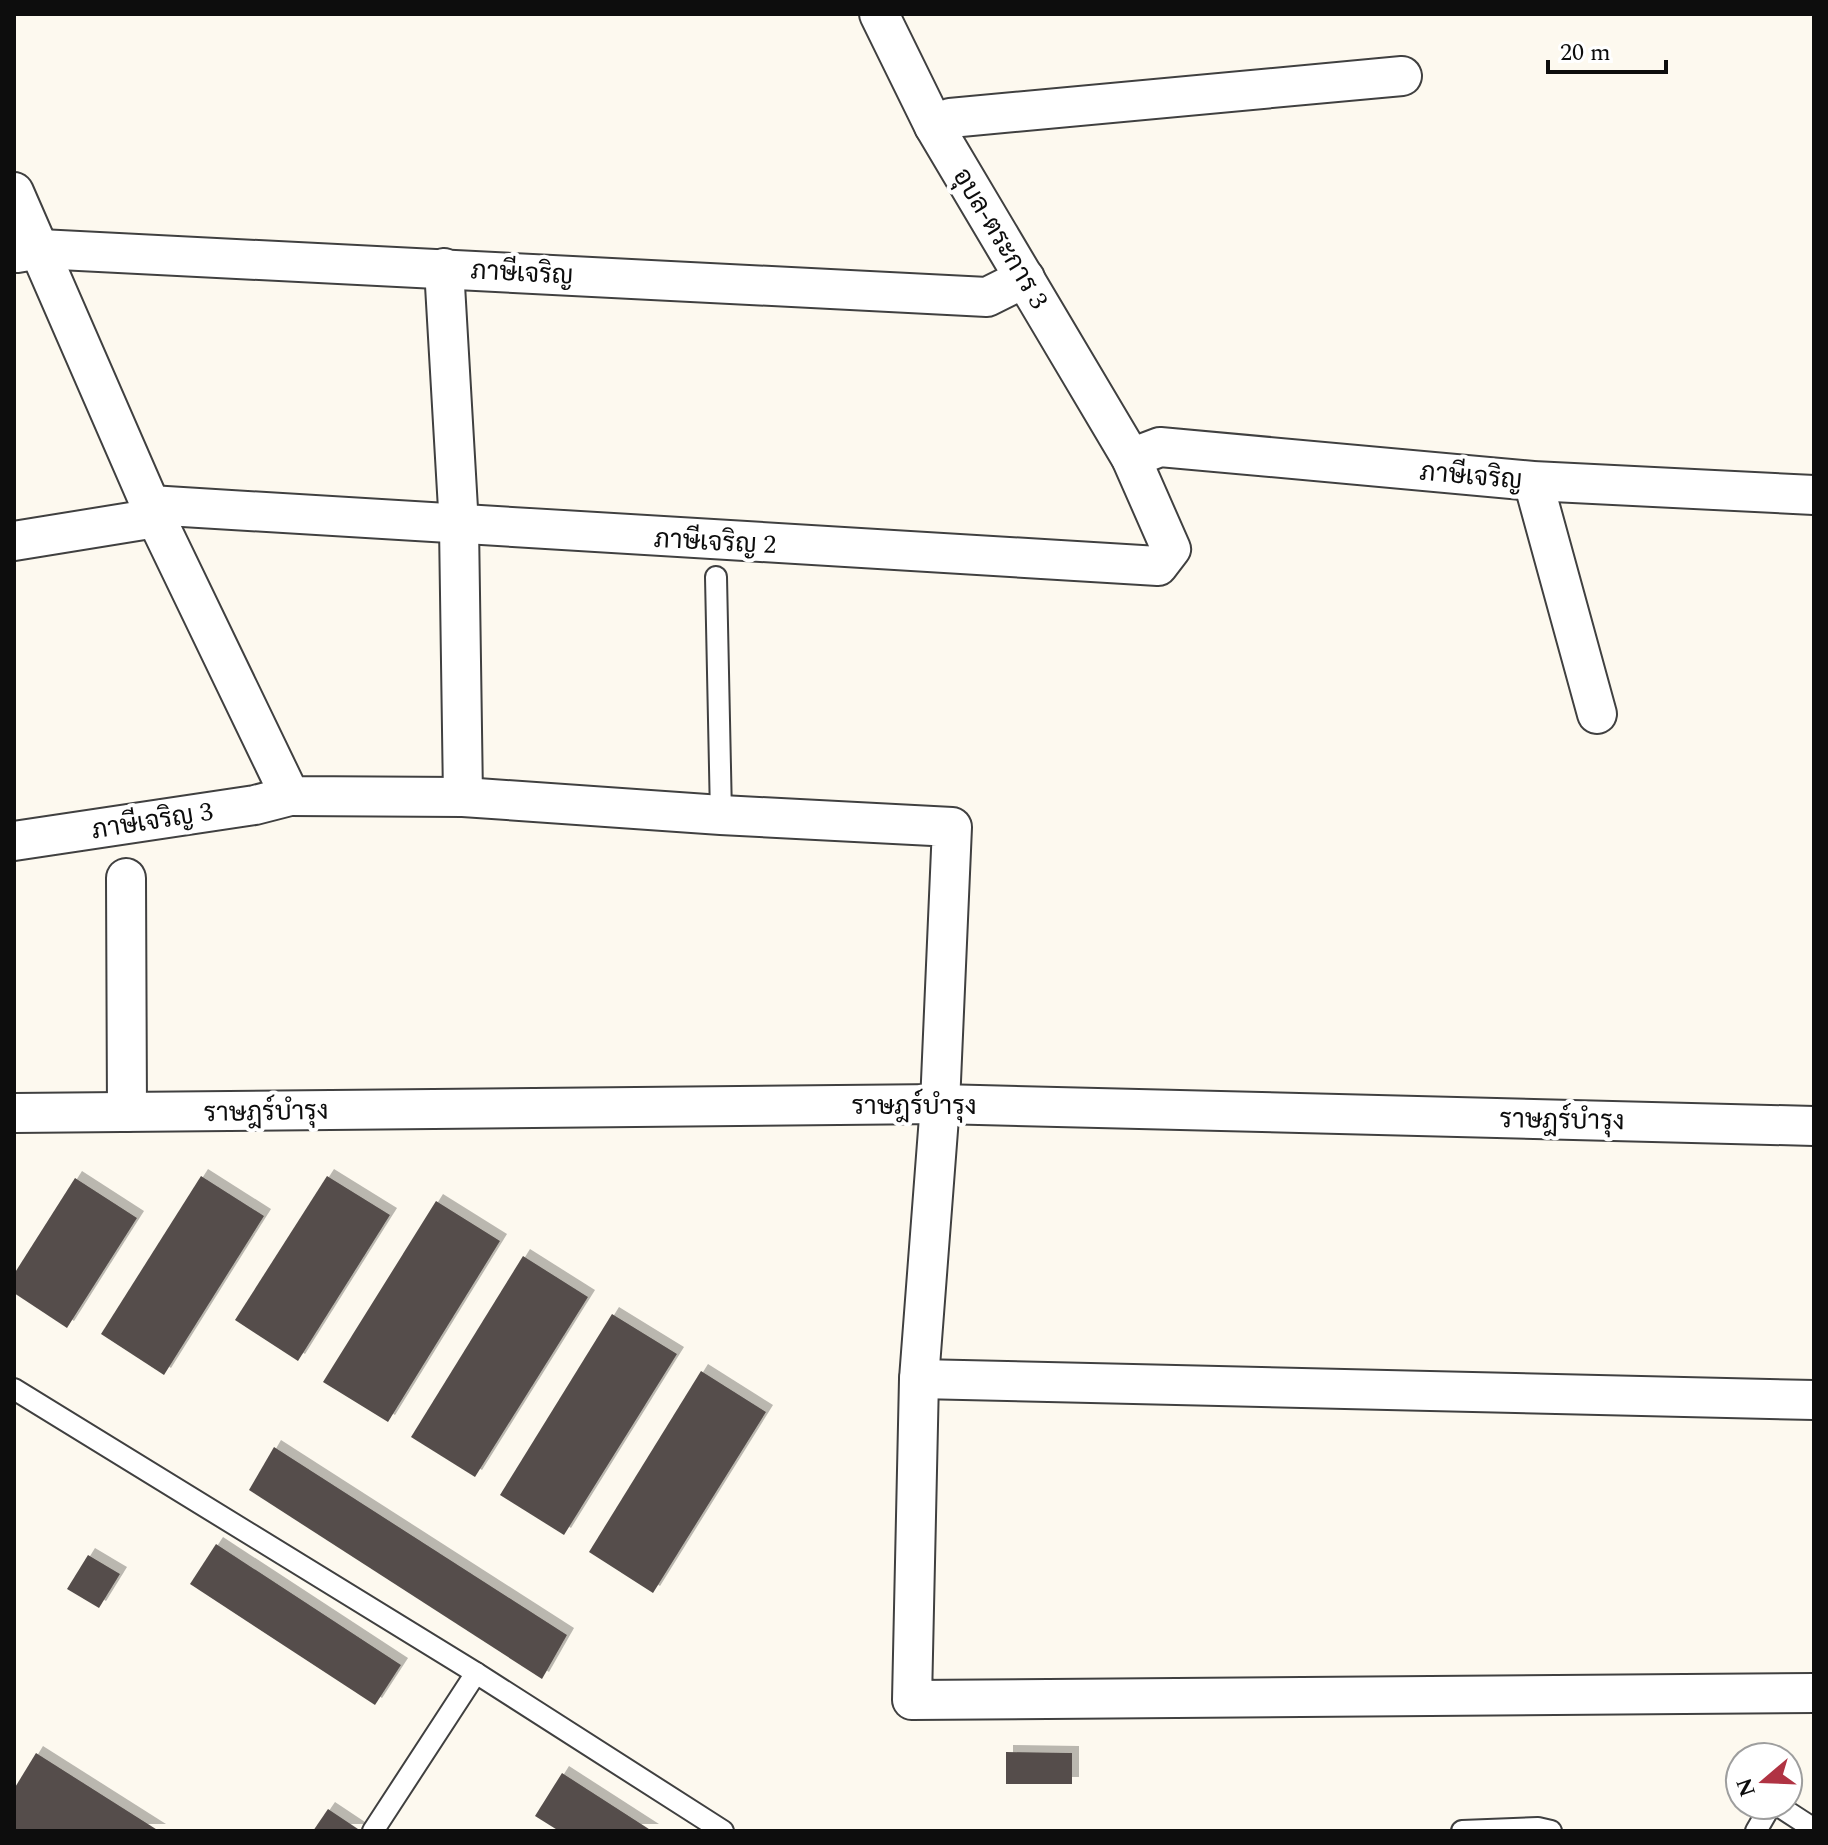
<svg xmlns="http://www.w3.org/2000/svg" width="1828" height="1845" viewBox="0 0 1828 1845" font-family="Spectral,Sarabun,serif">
<defs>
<filter id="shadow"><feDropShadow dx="7" dy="-7" stdDeviation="0" flood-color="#0004"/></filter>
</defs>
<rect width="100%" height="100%" fill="#fdf9ef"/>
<g fill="#554e4b" filter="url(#shadow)">
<path d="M201,1176L264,1216L164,1375L101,1334Z"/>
<path d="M327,1176L390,1215L298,1361L235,1320Z"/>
<path d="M75,1178L137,1218L67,1328L14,1293V1274Z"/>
<path d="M436,1201L500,1241L388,1422L323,1382Z"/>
<path d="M523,1256L588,1297L475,1477L411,1437Z"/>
<path d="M612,1314L677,1354L564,1535L500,1495Z"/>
<path d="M701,1371L766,1412L653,1593L589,1552Z"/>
<path d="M274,1447L567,1635L542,1679L249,1490Z"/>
<path d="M216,1544L401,1665L375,1705L190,1584Z"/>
<path d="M88,1555L120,1574L99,1608L67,1589Z"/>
<path d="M1006,1752L1072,1753V1784H1006Z"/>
<path d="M36,1753L159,1831H14V1789Z"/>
<path d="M562,1773L652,1831H559L535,1816Z"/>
<path d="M328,1809L361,1831H313Z"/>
</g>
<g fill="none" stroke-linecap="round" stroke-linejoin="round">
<g stroke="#404040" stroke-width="24">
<g id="lane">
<path d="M716,577L721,815"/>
<path d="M14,1389L476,1673L723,1831"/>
<path d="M1777,1805L1814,1829"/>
<path d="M373,1831L476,1673"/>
<path d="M1462,1831L1538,1828L1551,1831"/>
<path d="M1756,1831L1771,1805"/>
</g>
</g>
<g stroke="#404040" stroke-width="42">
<g id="street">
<path d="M934,126L950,118L1402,76"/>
<path d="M14,192L156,518L290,796L463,797L721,815L952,827L940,1104L919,1379L912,1700L1814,1693"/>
<path d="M17,253L40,249L987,297L1025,278"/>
<path d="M444,268L459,526L463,797"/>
<path d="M1131,458L1160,447L1533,481L1814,495"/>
<path d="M1533,481L1597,714"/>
<path d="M150,505L1158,566L1171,549L1131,458L934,126L879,14"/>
<path d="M14,541L156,518"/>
<path d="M14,841L255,805L290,796"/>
<path d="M126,878L127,1112"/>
<path d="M14,1113L940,1104L1814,1126"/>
<path d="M919,1379L1814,1400"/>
</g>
</g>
<use href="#lane" stroke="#fff" stroke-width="20"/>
<use href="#street" stroke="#fff" stroke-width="38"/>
</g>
<g text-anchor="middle" stroke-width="8" stroke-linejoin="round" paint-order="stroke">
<g font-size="26" fill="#0d0d0d" stroke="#fff">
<text transform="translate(1001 238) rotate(59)" y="9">อุบล-ตระการ 3</text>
<text transform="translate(522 272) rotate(3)" y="9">ภาษีเจริญ</text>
<text transform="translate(1471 475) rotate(5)" y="9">ภาษีเจริญ</text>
<text transform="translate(715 541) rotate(3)" y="9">ภาษีเจริญ 2</text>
<text transform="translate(152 820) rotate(-9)" y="9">ภาษีเจริญ 3</text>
<text x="914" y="1114">ราษฎร์บำรุง</text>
<text transform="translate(266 1111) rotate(-1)" y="9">ราษฎร์บำรุง</text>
<text transform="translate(1562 1119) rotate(1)" y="9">ราษฎร์บำรุง</text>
</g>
</g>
<rect width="1828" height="1845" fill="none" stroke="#0d0d0d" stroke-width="32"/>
<g transform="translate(1764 1781) rotate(251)"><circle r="38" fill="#ffffff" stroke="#9e9e9e" stroke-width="2"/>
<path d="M0-6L14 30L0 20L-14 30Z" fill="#b03343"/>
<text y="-12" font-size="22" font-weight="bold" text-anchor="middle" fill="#0d0d0d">N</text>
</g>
<path d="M1548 60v12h118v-12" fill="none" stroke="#0d0d0d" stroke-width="4"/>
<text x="1560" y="60" font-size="24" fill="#0d0d0d" stroke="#ffffff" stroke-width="6" paint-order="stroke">20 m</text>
</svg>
